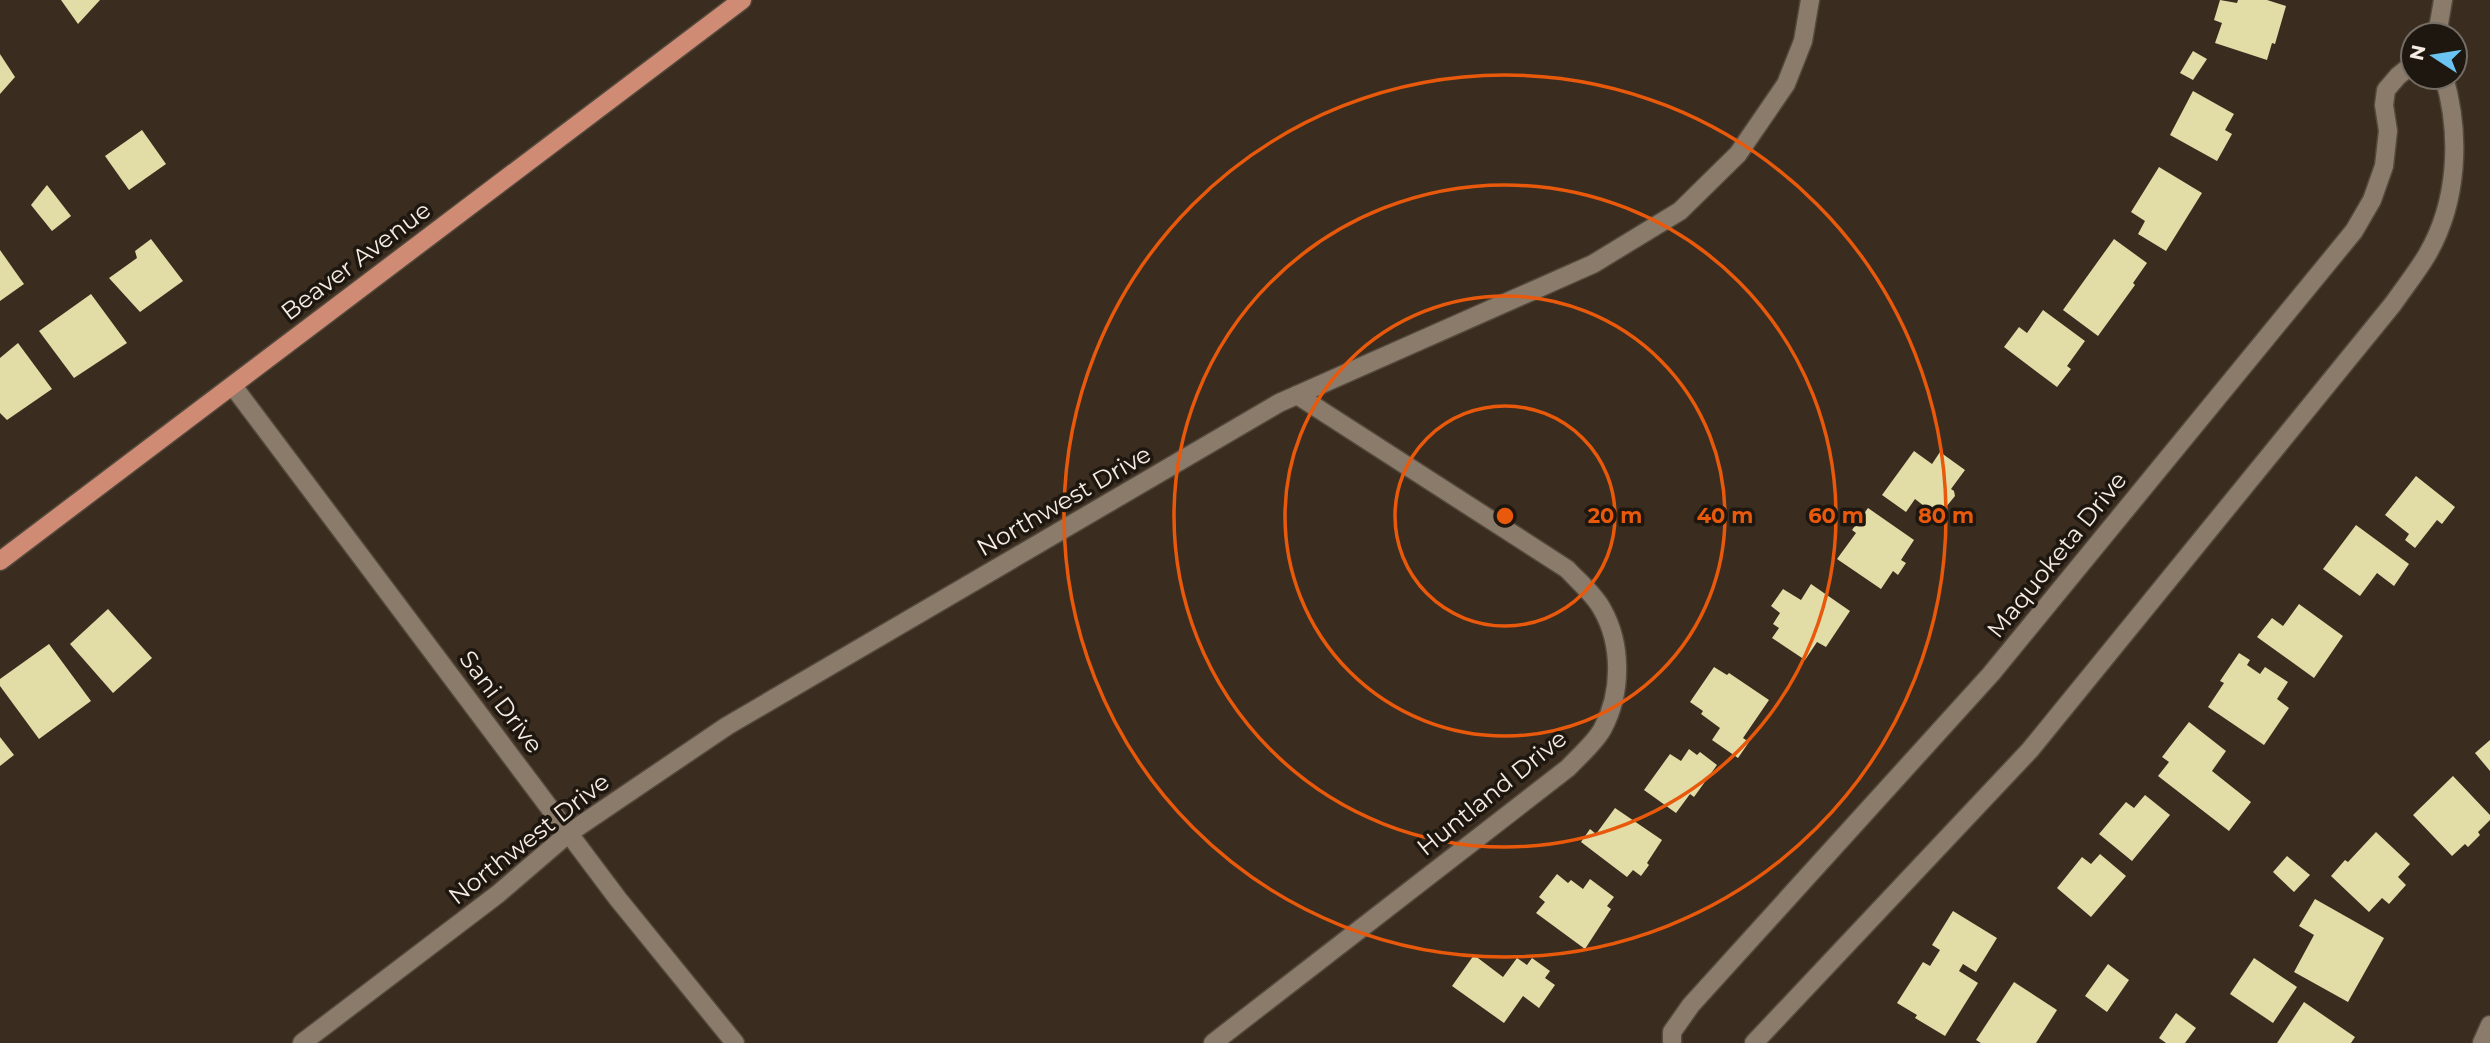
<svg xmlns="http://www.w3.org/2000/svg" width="2490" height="1043" viewBox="0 0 2490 1043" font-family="Montserrat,sans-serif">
<rect width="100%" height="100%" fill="#3a2d1f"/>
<g fill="#e2dca7">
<path d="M61,0H100L78,24Z"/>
<path d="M2220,0L2237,3L2238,0H2267L2286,6L2275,44L2272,43L2267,60L2215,43L2222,23L2214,20Z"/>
<path d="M2193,51L2207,59L2193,80L2180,73Z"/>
<path d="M0,54L15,77L0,94Z"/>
<path d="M2193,91L2234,114L2225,130L2232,134L2217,161L2170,135Z"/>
<path d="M142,130L166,164L129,190L105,156Z"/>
<path d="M2159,167L2202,193L2166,251L2138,234L2145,221L2131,212Z"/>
<path d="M47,185L71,216L52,231L31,205Z"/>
<path d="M151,239L183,281L140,312L109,278L137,258L135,251Z"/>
<path d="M2114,239L2147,263L2133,283L2135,285L2098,336L2063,310Z"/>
<path d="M0,250L24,284L0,301Z"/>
<path d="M91,294L127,343L74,378L39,331Z"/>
<path d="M2043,310L2085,341L2067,366L2071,369L2057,387L2004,347L2019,327L2027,333Z"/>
<path d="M18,343L52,389L7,420L0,413V358Z"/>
<path d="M1914,451L1932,464L1940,452L1965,470L1951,489L1954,491L1955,496L1946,507L1938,505L1933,513L1915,499L1906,512L1882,495Z"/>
<path d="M2416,476L2455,507L2442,524L2437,520L2415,548L2405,540L2409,534L2385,515Z"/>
<path d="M1868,508L1914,540L1901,560L1906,563L1898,575L1893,571L1881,589L1837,559L1856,533L1852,530Z"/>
<path d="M2356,525L2409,564L2394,586L2377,573L2360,596L2323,569Z"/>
<path d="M1811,584L1850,611L1826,647L1817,642L1805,660L1772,638L1779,628L1773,624L1780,613L1771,606L1783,589L1801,600Z"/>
<path d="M2299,604L2343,636L2314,678L2257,637L2272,618L2283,626Z"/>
<path d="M108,609L152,658L113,693L70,644Z"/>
<path d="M49,644L91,701L39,739L0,686V679Z"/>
<path d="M2239,653L2250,660L2247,665L2260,674L2265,667L2288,682L2277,699L2289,708L2264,745L2208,707L2224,683L2220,681Z"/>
<path d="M1714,667L1727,675L1729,673L1769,700L1743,738L1749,742L1738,758L1712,740L1720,728L1701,714L1703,711L1690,702Z"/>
<path d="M2189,722L2226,751L2212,771L2251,802L2229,831L2158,776L2169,762L2162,757Z"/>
<path d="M0,737L14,755L0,766Z"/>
<path d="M2490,740V771L2475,753Z"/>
<path d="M1689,749L1697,755L1700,752L1717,765L1694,797L1690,794L1676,813L1644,790L1670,754L1681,761Z"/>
<path d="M2453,776L2490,815V820L2478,832L2480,835L2468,847L2465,844L2452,856L2413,815Z"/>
<path d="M2145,795L2170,815L2132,861L2099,834L2126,802L2134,808Z"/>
<path d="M1615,808L1662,840L1647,863L1649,865L1641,876L1633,870L1627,877L1581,842L1590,829L1596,834Z"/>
<path d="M2376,832L2410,864L2398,877L2406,885L2389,904L2382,898L2369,912L2331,876L2345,860L2348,862Z"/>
<path d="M2100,854L2126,876L2091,917L2057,888L2082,857L2091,864Z"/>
<path d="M2287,856L2310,875L2294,892L2273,872Z"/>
<path d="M1557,874L1568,883L1571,880L1583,889L1590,879L1614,897L1607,906L1611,909L1585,949L1536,913L1545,902L1539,897Z"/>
<path d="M2315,899L2384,938L2348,1002L2294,972L2314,935L2299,926Z"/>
<path d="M1953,911L1997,938L1976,972L1963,964L1959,971L1978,983L1945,1036L1915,1018L1917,1015L1897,1003L1923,962L1930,966L1940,950L1932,945Z"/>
<path d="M1474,955L1503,977L1517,958L1527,965L1532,958L1550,971L1545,978L1555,985L1539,1008L1523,996L1504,1023L1452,986Z"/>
<path d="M2254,958L2297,987L2273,1023L2230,994Z"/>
<path d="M2108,964L2129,980L2107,1012L2085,996Z"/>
<path d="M2014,982L2057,1010L2036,1043H1981L1976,1040Z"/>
<path d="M2304,1002L2355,1037L2351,1043H2277Z"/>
<path d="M2176,1013L2196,1028L2185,1043H2166L2159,1038Z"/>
</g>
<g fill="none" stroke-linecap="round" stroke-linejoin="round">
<g stroke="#54493d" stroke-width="21">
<g id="minor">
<path d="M2437,35L2443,0"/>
<path d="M233,386L618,899L735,1043"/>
<path d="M302,1043L498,894L569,833L727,726L1279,403L1593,264L1680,211L1738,154L1786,84L1803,41L1810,0"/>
<path d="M1213,1043L1568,768C1579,756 1596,742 1603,728C1622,692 1622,644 1602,609C1594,594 1578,581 1567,569L1297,395"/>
<path d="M1672,1043V1032L1691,1005L1991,674L2354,231L2372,200L2384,166L2388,131L2384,105L2386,90L2398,76L2413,64"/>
<path d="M1754,1043L2030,750L2393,304C2404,288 2417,272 2427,255C2458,202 2461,135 2444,77"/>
<path d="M2482,1043L2490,1025"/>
</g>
</g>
<g stroke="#54493d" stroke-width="21">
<path id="major" d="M0,561L742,0"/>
</g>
<use href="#minor" stroke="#8b7b6b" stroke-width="18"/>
<use href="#major" stroke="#cf8b74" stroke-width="18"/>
</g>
<g fill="none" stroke="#e8590c" stroke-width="3.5">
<circle cx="1505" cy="516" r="110"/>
<circle cx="1505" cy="516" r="220"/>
<circle cx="1505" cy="516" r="331"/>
<circle cx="1505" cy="516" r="441"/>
</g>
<g text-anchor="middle" stroke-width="7" stroke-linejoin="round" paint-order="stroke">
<g font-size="24" fill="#f5ede4" stroke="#1d1710">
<text transform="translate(356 261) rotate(-37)" y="8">Beaver Avenue</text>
<text transform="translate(1064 501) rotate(-30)" y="8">Northwest Drive</text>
<text transform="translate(2057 555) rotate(-51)" y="8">Maquoketa Drive</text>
<text transform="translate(501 702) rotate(53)" y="8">Sani Drive</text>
<text transform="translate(1492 793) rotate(-39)" y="8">Huntland Drive</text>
<text transform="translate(529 839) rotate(-38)" y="8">Northwest Drive</text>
</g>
</g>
<circle cx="1505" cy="516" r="10" fill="#e8590c" stroke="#1d1710" stroke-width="3.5"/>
<g font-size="21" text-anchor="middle" font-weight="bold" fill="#e8590c" stroke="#1d1710" stroke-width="7" stroke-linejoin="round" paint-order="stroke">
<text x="1615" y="523">20 m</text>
<text x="1725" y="523">40 m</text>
<text x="1836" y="523">60 m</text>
<text x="1946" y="523">80 m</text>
</g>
<g transform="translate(2434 56) rotate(282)"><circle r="33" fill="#1d1710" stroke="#736d65" stroke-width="2"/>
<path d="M0-5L12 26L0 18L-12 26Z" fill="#6bc3f2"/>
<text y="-10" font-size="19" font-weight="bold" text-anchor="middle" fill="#f5ede4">N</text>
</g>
</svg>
